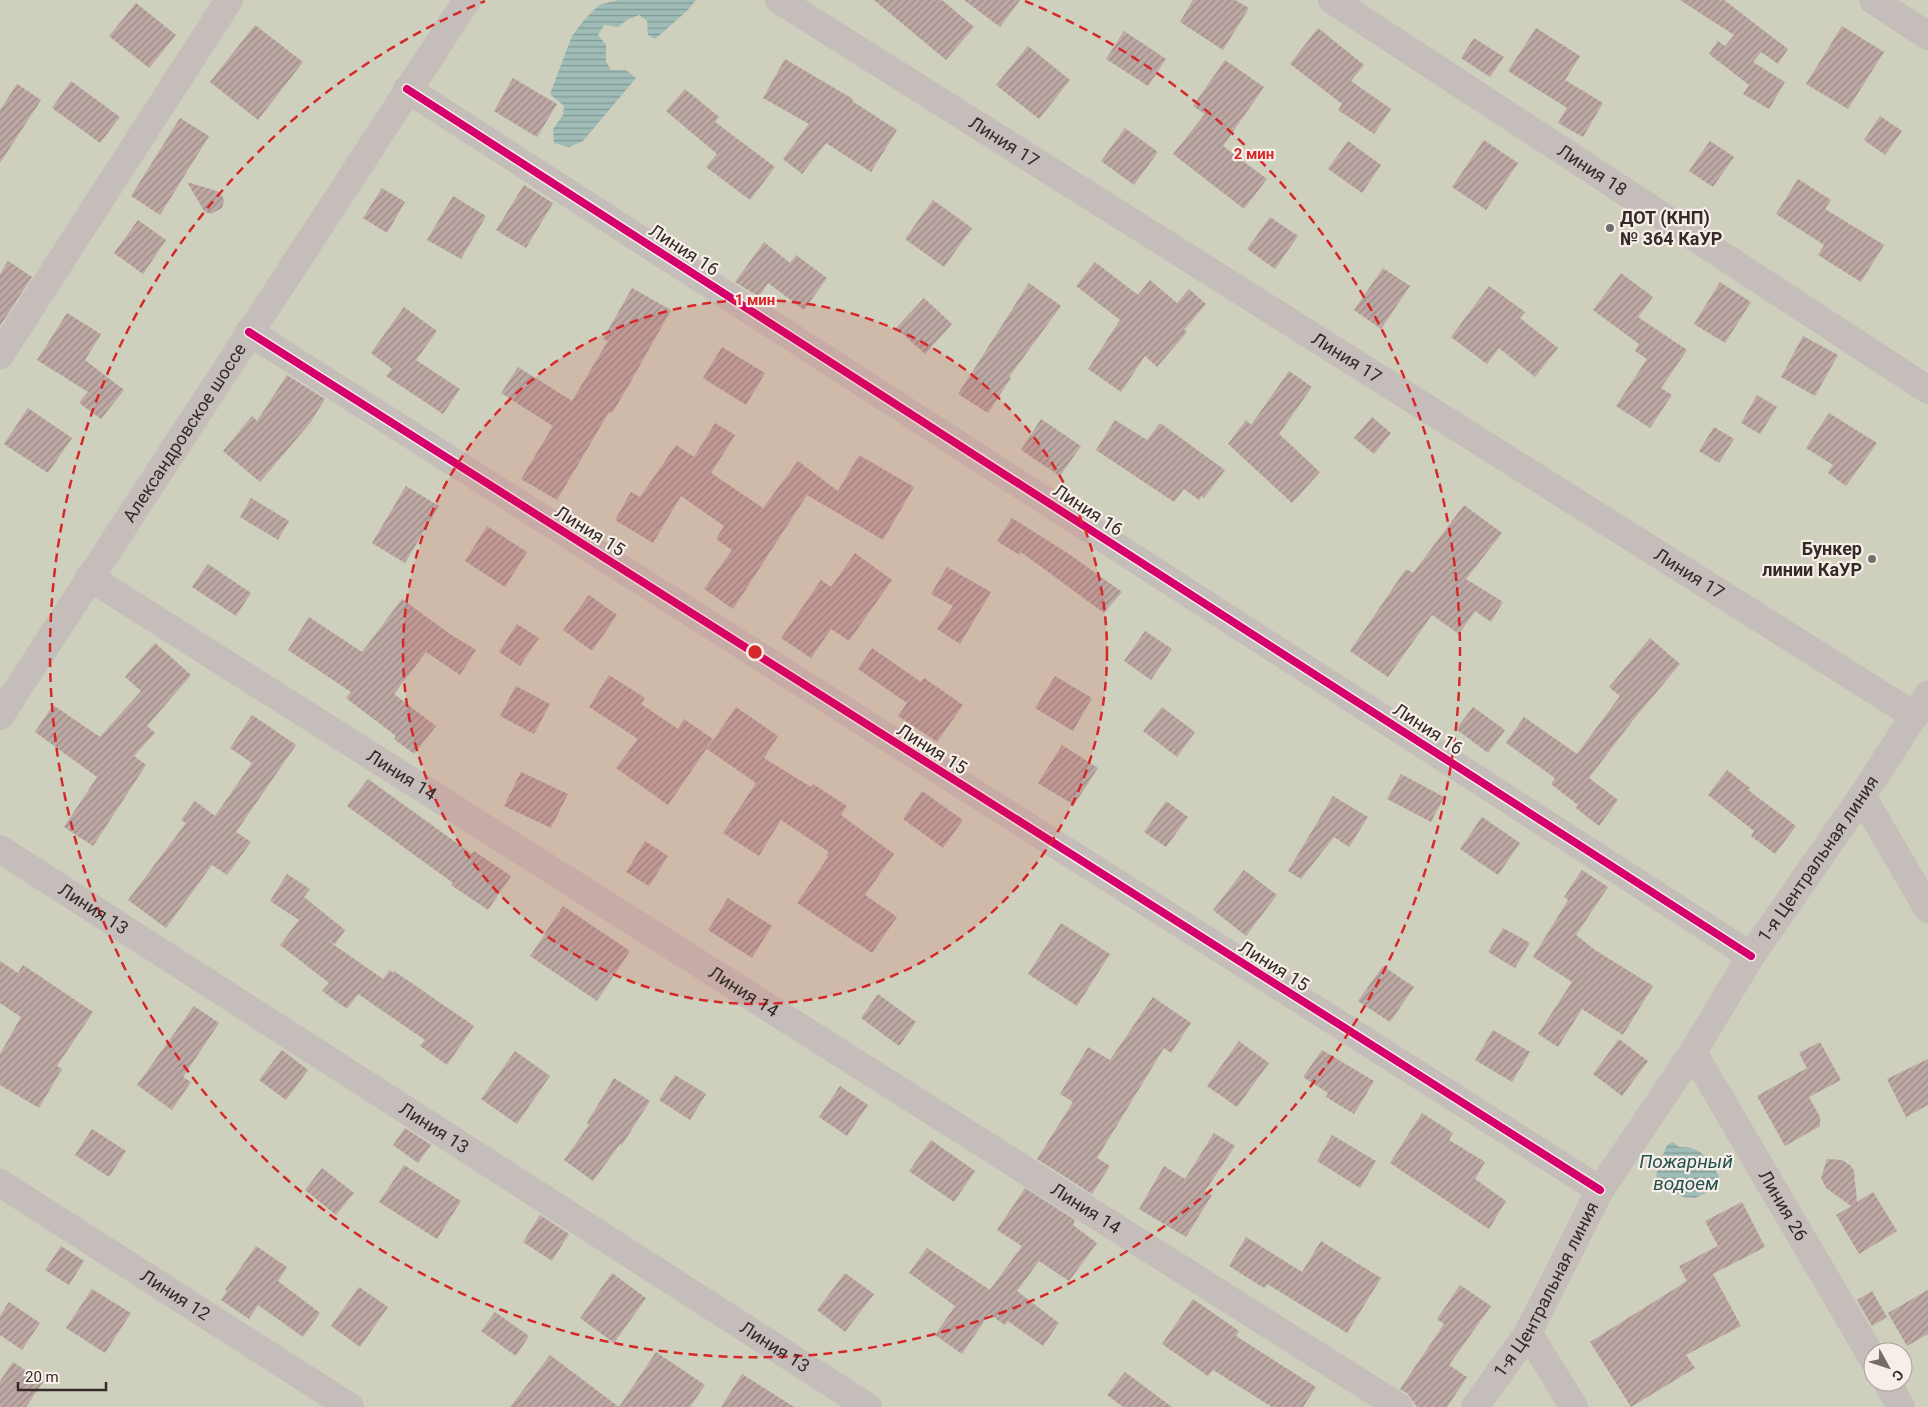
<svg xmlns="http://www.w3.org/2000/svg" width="1928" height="1407" viewBox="0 0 1928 1407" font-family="Roboto,sans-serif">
<defs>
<pattern id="water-rules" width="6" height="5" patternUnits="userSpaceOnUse" patternTransform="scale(1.25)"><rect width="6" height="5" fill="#9fbcb7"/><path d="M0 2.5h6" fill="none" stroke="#829995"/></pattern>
<pattern id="building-hatch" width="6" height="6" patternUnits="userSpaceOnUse" patternTransform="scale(1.25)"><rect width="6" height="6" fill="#bda8a4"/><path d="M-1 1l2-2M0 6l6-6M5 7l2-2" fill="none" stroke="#9a8986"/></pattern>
</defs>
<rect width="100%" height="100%" fill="#ebe5e0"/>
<path fill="#cecfbc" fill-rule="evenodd" d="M0,0H1928V1407H0ZM1873,1352H1903V1382H1873Z"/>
<g fill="url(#water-rules)">
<path d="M618,0H696L686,12L655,39L648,35L647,21L639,15L627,20L618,27L604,25L598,35L606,45V62L611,70H626L636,78L583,141L569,147L554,143L553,129L563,115L564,106L550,94L572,36L584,20L599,5Z"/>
<path d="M1673,1142L1679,1147C1701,1146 1709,1159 1719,1176L1718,1184L1714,1189L1695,1198L1683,1197L1657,1184C1654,1171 1662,1158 1667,1145Z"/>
</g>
<g fill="url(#building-hatch)">
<path d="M874,0H942L974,27L946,60Z"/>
<path d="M964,0H1020L1000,27Z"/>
<path d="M1193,0H1235L1249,8L1223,50L1180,22Z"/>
<path d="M1680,0H1724L1788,49L1778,64L1761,52L1753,62L1785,82L1769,109L1743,94L1749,85L1709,54L1718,41L1725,46L1734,35Z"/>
<path d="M136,3L176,35L149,68L109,36Z"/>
<path d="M255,25L303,62L258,120L210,82Z"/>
<path d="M1842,26L1884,52L1848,109L1806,84Z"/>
<path d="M1318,28L1364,65L1351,81L1391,109L1374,134L1338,110L1342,104L1290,64Z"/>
<path d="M1536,28L1580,56L1565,80L1603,103L1583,137L1558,123L1567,108L1508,71Z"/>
<path d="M1124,31L1166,59L1148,86L1106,59Z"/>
<path d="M1474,38L1504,57L1490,77L1461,58Z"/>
<path d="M1028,46L1070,80L1039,119L996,85Z"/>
<path d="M785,59L853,99L852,101L897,130L871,172L826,143L802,174L783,159L809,124L763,98Z"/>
<path d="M1225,60L1264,87L1223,146L1267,179L1244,209L1173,154L1205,114L1193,106Z"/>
<path d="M513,78L557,104L537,137L494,111Z"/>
<path d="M71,81L120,117L100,143L52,108Z"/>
<path d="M17,84L41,100L0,163V110Z"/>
<path d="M685,89L719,117L715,122L775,167L750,200L706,167L717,154L666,111Z"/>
<path d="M1880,116L1902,131L1885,155L1864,140Z"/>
<path d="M180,118L209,136L160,215L131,196Z"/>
<path d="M1125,128L1158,152L1134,185L1101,161Z"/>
<path d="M1484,140L1518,163L1486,210L1452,187Z"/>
<path d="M1348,141L1381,165L1362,193L1328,169Z"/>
<path d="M1710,141L1734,157L1713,187L1689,171Z"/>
<path d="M1798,179L1831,200L1825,209L1884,245L1861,282L1818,255L1824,245L1776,214Z"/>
<path d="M187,182L220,192L224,200L222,208L211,214L204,211Z"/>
<path d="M524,185L553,203L526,248L496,230Z"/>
<path d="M382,188L405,202L387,233L363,218Z"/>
<path d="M453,196L486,216L461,259L427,240Z"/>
<path d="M933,200L972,228L944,267L905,239Z"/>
<path d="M1270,217L1298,236L1275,269L1247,249Z"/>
<path d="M138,220L166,240L143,274L114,253Z"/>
<path d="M764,242L790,263L796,255L827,278L804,310L768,283L759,297L735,282Z"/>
<path d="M8,261L32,277L0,326V274Z"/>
<path d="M1095,262L1138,295L1150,280L1177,303L1189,289L1206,304L1184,330L1187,332L1157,367L1145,356L1121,392L1088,369L1120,320L1076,286Z"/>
<path d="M1383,268L1410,286L1381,329L1354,310Z"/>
<path d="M1621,273L1653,297L1638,317L1687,350L1661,388L1672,395L1650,428L1616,406L1647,359L1635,351L1639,344L1593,310Z"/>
<path d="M1720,282L1751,302L1725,343L1694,324Z"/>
<path d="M1029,283L1061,306L1009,377L1011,378L988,413L958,394Z"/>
<path d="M1489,286L1525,312L1520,318L1558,348L1535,377L1499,348L1487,364L1451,337Z"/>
<path d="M632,288L671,310L626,390L612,413L609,412L557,500L521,479L553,426L501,393L518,367L572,401L608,341L603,339Z"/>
<path d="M924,298L952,324L925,354L896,328Z"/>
<path d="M404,307L437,331L416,360L460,389L443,414L386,376L392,369L371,353Z"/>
<path d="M67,313L101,334L85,360L124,390L101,419L79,403L88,392L37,360Z"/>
<path d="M1803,336L1838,355L1815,396L1781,377Z"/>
<path d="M722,347L765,373L746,405L703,378Z"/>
<path d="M1289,371L1312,387L1279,434L1320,472L1292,503L1228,444L1246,420L1251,425Z"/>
<path d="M287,375L325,399L310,423L260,482L223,451L252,416L257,421Z"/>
<path d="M1757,395L1777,407L1760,434L1741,423Z"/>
<path d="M28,408L72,438L48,473L4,444Z"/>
<path d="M1829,413L1877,443L1846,486L1828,473L1833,465L1806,448Z"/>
<path d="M1372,417L1391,433L1374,454L1354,438Z"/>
<path d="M1041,419L1081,446L1060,476L1021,450Z"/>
<path d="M1115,420L1147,440L1160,423L1225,470L1204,498L1202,496L1199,500L1184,489L1174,502L1096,450Z"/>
<path d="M715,423L735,435L711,473L763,508L798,461L838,491L859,455L914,487L883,540L807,495L733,609L704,589L732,550L716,539L724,526L681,496L653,543L615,520L631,492L640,497L676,445L694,457Z"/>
<path d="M1714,427L1734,439L1719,463L1699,451Z"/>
<path d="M406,486L439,506L405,563L372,543Z"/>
<path d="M251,498L289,521L278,540L240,517Z"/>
<path d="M1464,505L1502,533L1466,579L1503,602L1491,622L1475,611L1459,634L1432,615L1388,677L1350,651L1406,569L1413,573Z"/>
<path d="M1012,518L1069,554L1122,592L1104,613L1021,552L1019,555L997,541Z"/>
<path d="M487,526L527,552L505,587L465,561Z"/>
<path d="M855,553L892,580L849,641L831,629L811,658L781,638L821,580L831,587Z"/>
<path d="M208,564L251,593L236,616L192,587Z"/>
<path d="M947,567L991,592L960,644L937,629L953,606L931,594Z"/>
<path d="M589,595L617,615L592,651L563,630Z"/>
<path d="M402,599L450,634L476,650L460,675L426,652L394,694L436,726L414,754L394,739L396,736L346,698L351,692L288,650L309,617L362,652Z"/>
<path d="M517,624L539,638L520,666L499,652Z"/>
<path d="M1145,631L1172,649L1151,680L1124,661Z"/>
<path d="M1650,638L1680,664L1633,720L1589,778L1618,800L1599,826L1576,808L1578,805L1551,784L1555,778L1506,743L1524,717L1577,754L1620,696L1609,687Z"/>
<path d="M155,643L191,675L147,726L155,733L134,756L146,765L93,846L64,827L97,777L35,732L53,705L100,737L141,691L125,677Z"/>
<path d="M872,648L921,682L924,678L963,705L937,742L898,716L907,703L858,669Z"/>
<path d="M609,675L645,698L641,704L678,729L684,719L713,739L668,805L616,768L638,739L589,707Z"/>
<path d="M1055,676L1092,698L1073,731L1035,708Z"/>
<path d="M516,686L550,704L534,734L500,716Z"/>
<path d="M736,707L778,736L764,758L811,787L813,784L847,806L841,815L894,854L865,895L897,917L872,953L797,903L828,857L826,856L829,852L781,820L759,856L723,833L756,783L707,749Z"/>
<path d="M1162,707L1195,732L1177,757L1143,731Z"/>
<path d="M1473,707L1505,730L1488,753L1456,729Z"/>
<path d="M252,715L296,745L236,832L251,842L227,875L212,865L166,928L128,900L186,823L181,820L195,801L215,816L252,763L230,748Z"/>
<path d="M1062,745L1098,768L1074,805L1038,783Z"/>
<path d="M1727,770L1750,788L1748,790L1796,826L1775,854L1751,836L1754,831L1708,795Z"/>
<path d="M521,772L568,794L551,828L504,806Z"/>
<path d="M1401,774L1444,797L1431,822L1387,799Z"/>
<path d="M368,779L472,854L474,851L511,876L488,910L451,885L453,883L347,806Z"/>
<path d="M922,791L963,820L943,848L903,819Z"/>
<path d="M1333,796L1368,817L1349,847L1334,837L1301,879L1288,871Z"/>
<path d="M1166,801L1188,817L1166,847L1144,832Z"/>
<path d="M1482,817L1520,843L1498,875L1460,849Z"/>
<path d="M645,841L668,856L649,886L626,872Z"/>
<path d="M1244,870L1277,895L1246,936L1213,910Z"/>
<path d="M1582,870L1608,887L1576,935L1595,950L1653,986L1623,1035L1582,1009L1558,1047L1538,1034L1572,982L1533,957L1568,900L1564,897Z"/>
<path d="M287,874L310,889L304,897L345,930L335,944L327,940L383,979L390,970L393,973L394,971L474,1026L447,1065L420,1046L425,1040L358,994L347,1009L322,991L329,983L280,945L299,920L270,901Z"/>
<path d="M728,898L772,926L752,958L708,930Z"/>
<path d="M563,906L630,951L597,1001L530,956Z"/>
<path d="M1061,923L1110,954L1077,1006L1028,974Z"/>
<path d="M1503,928L1530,943L1515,968L1488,952Z"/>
<path d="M0,961L18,973L23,965L93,1012L57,1066L62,1069L39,1108L0,1085V1054L21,1017L0,1003Z"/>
<path d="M1383,966L1414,987L1390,1022L1358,1001Z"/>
<path d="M878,994L916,1022L899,1046L861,1018Z"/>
<path d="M1153,997L1191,1023L1171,1053L1164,1048L1097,1158L1110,1166L1092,1194L1037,1159L1073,1102L1060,1094L1088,1047L1110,1060Z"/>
<path d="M194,1006L219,1023L183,1077L191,1082L172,1110L137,1085Z"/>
<path d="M1493,1030L1530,1052L1512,1082L1475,1060Z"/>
<path d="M1619,1039L1648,1061L1622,1096L1593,1074Z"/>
<path d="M1239,1041L1269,1063L1237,1107L1207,1086Z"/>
<path d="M1820,1042L1841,1080L1809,1097L1820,1117V1126L1785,1146L1757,1096L1807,1068L1799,1053Z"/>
<path d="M282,1050L308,1070L286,1100L259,1080Z"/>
<path d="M1322,1050L1374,1081L1354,1114L1326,1097L1328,1093L1303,1077Z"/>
<path d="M515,1051L550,1076L517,1124L481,1099Z"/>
<path d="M1928,1059V1105L1906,1117L1887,1079Z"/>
<path d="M675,1075L706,1094L690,1120L659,1100Z"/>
<path d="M614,1078L650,1101L622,1145L620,1144L593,1181L564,1160L589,1125L587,1123Z"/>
<path d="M840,1086L868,1105L847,1136L819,1117Z"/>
<path d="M1422,1113L1453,1133L1449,1140L1485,1162L1475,1179L1506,1201L1489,1229L1390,1163Z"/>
<path d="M405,1128L431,1145L418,1163L393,1145Z"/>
<path d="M92,1129L126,1151L109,1177L75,1155Z"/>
<path d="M1214,1133L1235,1146L1205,1191L1212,1195L1186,1237L1139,1209L1164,1166L1185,1179Z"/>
<path d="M1332,1135L1376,1161L1360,1188L1317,1161Z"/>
<path d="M931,1140L975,1171L954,1202L909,1171Z"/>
<path d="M1827,1159L1842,1160L1851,1166L1854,1171L1857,1202L1873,1192L1897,1231L1859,1254L1836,1215L1851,1206L1826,1188L1821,1178Z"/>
<path d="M404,1165L461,1201L437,1239L379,1202Z"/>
<path d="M322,1168L354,1193L336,1215L305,1190Z"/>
<path d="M1025,1188L1075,1220L1073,1225L1097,1243L1069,1281L1039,1261L1017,1291L1059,1323L1043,1346L1008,1321L1005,1325L989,1314L962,1354L935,1335L955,1306L909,1273L927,1248L990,1290L1022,1246L997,1230Z"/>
<path d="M1742,1202L1765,1247L1713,1274L1741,1326L1686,1355L1695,1368L1631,1407L1590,1342L1687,1281L1679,1266L1718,1246L1705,1221Z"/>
<path d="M540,1215L569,1234L552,1261L523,1242Z"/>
<path d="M1246,1237L1302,1272L1321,1241L1381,1278L1347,1333L1267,1284L1264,1288L1229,1266Z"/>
<path d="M61,1246L84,1261L69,1285L45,1270Z"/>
<path d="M256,1246L287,1267L278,1281L320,1313L303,1337L258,1305L249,1319L221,1300L227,1291L225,1290Z"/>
<path d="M612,1273L646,1298L614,1343L580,1318Z"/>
<path d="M845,1273L874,1294L845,1332L817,1310Z"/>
<path d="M1460,1285L1491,1306L1449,1365L1467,1377L1447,1407H1417L1408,1394L1400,1389L1444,1324L1437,1319Z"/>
<path d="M359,1287L388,1307L360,1347L331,1326Z"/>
<path d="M92,1289L131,1313L105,1353L66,1328Z"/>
<path d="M1928,1290V1334L1907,1346L1888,1313Z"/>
<path d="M1872,1291L1887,1317L1872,1326L1857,1300Z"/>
<path d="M1193,1299L1239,1331L1236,1336L1316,1387L1303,1407H1272L1213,1370L1208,1376L1162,1344Z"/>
<path d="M9,1302L40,1323L22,1350L0,1335V1316Z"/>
<path d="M495,1312L529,1336L516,1356L481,1331Z"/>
<path d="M656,1352L705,1385L690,1407H510L550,1355L619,1407Z"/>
<path d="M13,1362L43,1382L26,1407H0V1381Z"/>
<path d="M1125,1372L1172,1407H1123L1107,1395Z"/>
<path d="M742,1374L794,1407H721Z"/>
</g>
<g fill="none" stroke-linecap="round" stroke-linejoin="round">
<g stroke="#c4bdb9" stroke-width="28">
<path id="s1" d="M779,0L1915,716"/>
<path id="s2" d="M1332,0L1928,390"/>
<path d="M1873,0L1928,36"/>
<path d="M407,89L1751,956"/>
<path d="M249,332L1600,1190"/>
<path d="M0,355L229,0"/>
<path id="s3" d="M89,577L1399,1407"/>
<path d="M1862,796L1928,909"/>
<path id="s4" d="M0,849L868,1407"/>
<path id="s5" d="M1693,1052L1873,1359"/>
<path id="s6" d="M0,1183L350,1407"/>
<path d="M1528,1333L1574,1407"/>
<path d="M1887,1382L1901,1407"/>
<path id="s7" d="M1475,1407L1528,1333L1600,1190L1693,1052L1751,956L1862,796L1928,695"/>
</g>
<path stroke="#c4bdb9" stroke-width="28" id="s8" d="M0,716L467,0"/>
<g stroke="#f7eee8" stroke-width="11">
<g id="cycleway">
<path d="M407,89L1751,956"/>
<path d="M249,332L1600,1190"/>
</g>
</g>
<use href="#cycleway" stroke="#d6006c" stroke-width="8"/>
</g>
<circle cx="755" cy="652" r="352" fill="#d62828" fill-opacity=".12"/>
<g fill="none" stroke="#d62828" stroke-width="2.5" stroke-dasharray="9 6">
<circle cx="755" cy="652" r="352"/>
<path d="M1025 1A705 705 0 1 1 485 1"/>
</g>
<g fill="#746c68" stroke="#f7eee8" stroke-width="2">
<circle cx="1610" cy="228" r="5"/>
<circle cx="1872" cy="559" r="5"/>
</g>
<g text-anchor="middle" stroke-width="4.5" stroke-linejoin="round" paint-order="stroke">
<g font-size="18" fill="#342b28" stroke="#f7eee8">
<text dy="6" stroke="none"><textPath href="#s1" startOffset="266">Линия 17</textPath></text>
<text dy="6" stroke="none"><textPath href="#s2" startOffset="311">Линия 18</textPath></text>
<text transform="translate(684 250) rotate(33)" y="6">Линия 16</text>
<text dy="6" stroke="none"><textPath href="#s1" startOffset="671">Линия 17</textPath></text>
<text dy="6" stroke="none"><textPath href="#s8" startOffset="338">Александровское шоссе</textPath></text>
<text transform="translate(1088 510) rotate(33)" y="6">Линия 16</text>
<text transform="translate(590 531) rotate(32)" y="6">Линия 15</text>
<text dy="6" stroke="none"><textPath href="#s1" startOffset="1076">Линия 17</textPath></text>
<text transform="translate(1428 729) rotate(33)" y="6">Линия 16</text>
<text transform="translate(932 749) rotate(32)" y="6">Линия 15</text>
<text dy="6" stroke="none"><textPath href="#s3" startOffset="370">Линия 14</textPath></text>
<text dy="6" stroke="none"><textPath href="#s7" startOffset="648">1-я Центральная линия</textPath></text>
<text dy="6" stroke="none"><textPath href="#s4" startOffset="111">Линия 13</textPath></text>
<text transform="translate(1274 966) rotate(32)" y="6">Линия 15</text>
<text dy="6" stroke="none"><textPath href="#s3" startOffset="775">Линия 14</textPath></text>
<text dy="6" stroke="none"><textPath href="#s4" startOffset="516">Линия 13</textPath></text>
<text dy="6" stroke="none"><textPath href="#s5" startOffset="178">Линия 26</textPath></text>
<text dy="6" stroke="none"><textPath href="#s3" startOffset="1180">Линия 14</textPath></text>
<text dy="6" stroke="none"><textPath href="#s7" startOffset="138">1-я Центральная линия</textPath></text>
<text dy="6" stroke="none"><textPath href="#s6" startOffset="208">Линия 12</textPath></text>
<text dy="6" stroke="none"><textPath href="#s4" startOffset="921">Линия 13</textPath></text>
</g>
<g font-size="18" font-weight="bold" fill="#342b28" stroke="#f7eee8" text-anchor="start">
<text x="1620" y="224">ДОТ (КНП)<tspan x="1620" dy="21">№ 364 КаУР</tspan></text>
<text x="1862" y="555" text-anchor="end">Бункер<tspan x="1862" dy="21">линии КаУР</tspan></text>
</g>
<g font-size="19" font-style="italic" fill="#22524e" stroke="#f7eee8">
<text x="1686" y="1168">Пожарный<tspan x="1686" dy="22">водоем</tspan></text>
</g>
</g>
<circle cx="755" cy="652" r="8" fill="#d62828" stroke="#f7eee8" stroke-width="2.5"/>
<g font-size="15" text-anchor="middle" font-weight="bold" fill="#d62828" stroke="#f7eee8" stroke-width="4.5" stroke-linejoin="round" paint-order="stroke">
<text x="1254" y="159">2 мин</text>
<text x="755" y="305">1 мин</text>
</g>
<g transform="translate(1888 1367) rotate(130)"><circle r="24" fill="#f7eee8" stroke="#a9a09b"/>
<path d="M0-4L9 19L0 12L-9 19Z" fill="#746c68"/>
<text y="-8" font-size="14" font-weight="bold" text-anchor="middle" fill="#342b28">С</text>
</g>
<path d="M18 1382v8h88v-8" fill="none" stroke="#342b28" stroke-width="2.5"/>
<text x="25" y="1382" font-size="15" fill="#342b28" stroke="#f7eee8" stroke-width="4" paint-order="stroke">20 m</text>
</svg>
